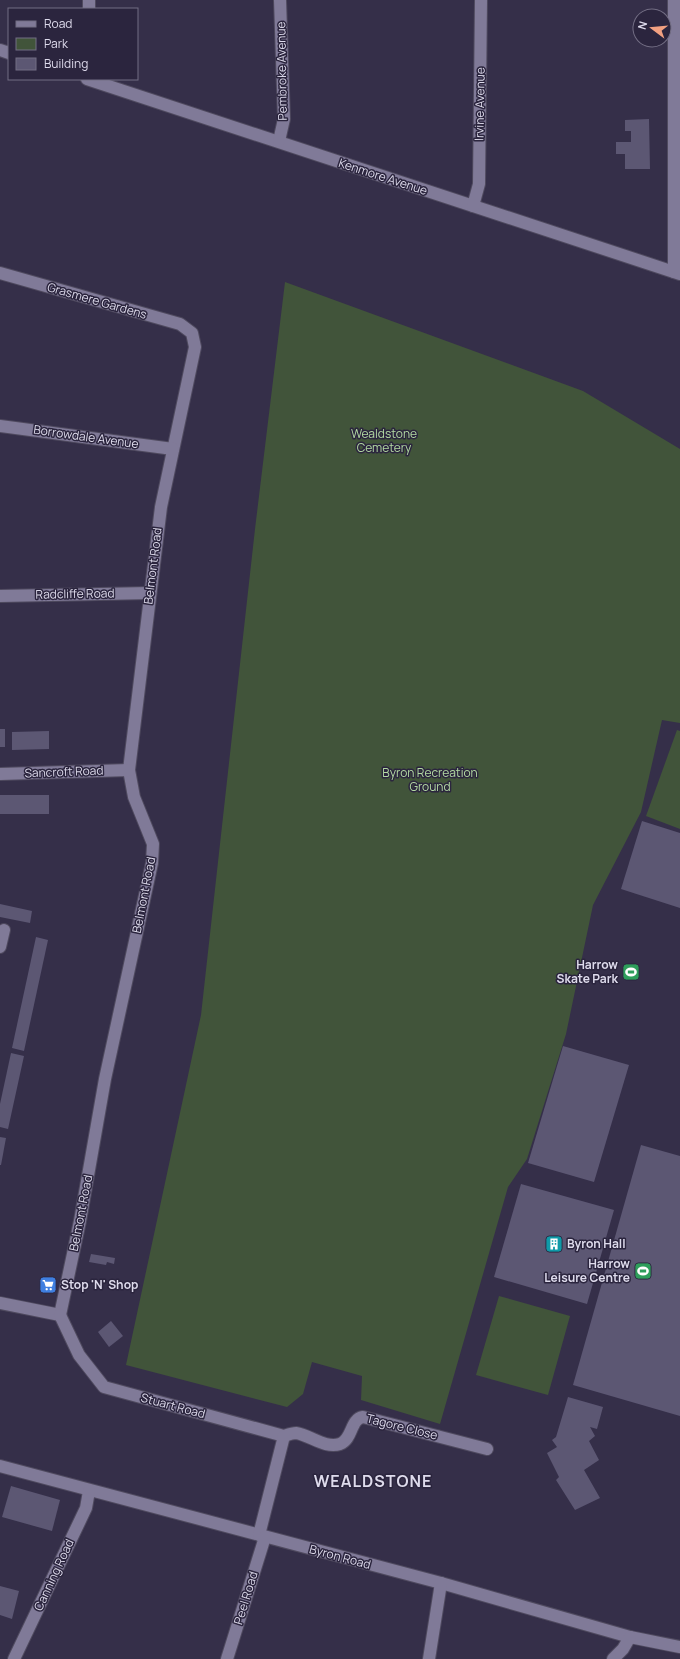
<svg xmlns="http://www.w3.org/2000/svg" width="680" height="1659" viewBox="0 0 680 1659" font-family="Manrope,sans-serif">
<rect width="100%" height="100%" fill="#352f49"/>
<g fill="#41543a">
<path d="M285,282L583,391L680,449V723L662,720L641,812L593,905L566,1034L527,1159L508,1187L440,1424L361,1400L362,1376L312,1362L303,1394L287,1407L126,1365L201,1015L255,529Z"/>
<path d="M677,730L680,731V829L646,816Z"/>
<path d="M499,1296L570,1316L548,1395L476,1375Z"/>
</g>
<g fill="#5c5773">
<path d="M649,119L650,169H625V154H616V142H631V131H625V120Z"/>
<rect x="0" y="729" width="5" height="18"/>
<path d="M49,731V749L12,750V732Z"/>
<rect x="0" y="795" width="49" height="19"/>
<path d="M642,821L680,833V908L621,889Z"/>
<path d="M0,904L32,911L30,923L0,917Z"/>
<path d="M36,937L48,940L24,1051L12,1048Z"/>
<path d="M563,1046L629,1065L594,1182L528,1163Z"/>
<path d="M11,1053L24,1056L8,1129L0,1127V1104Z"/>
<path d="M0,1137L6,1138L1,1165H0Z"/>
<path d="M641,1145L680,1156V1416L573,1385Z"/>
<path d="M521,1184L614,1210L587,1304L494,1277Z"/>
<path d="M91,1254L115,1258L114,1264L107,1262L106,1265L89,1262Z"/>
<path d="M111,1321L123,1336L109,1347L98,1332Z"/>
<path d="M568,1397L603,1407L597,1429L590,1427L595,1436L589,1441L599,1460L584,1470L600,1498L575,1510L556,1480L559,1477L547,1453L557,1447L552,1440L556,1437Z"/>
<path d="M11,1486L60,1500L52,1531L2,1517Z"/>
<path d="M0,1586L19,1591L12,1619L0,1615Z"/>
</g>
<g fill="none" stroke-linecap="round" stroke-linejoin="round">
<g stroke="#4f4a5f" stroke-width="14">
<g id="street">
<path d="M89,9V0"/>
<path d="M0,50L9,53"/>
<path d="M87,79L680,274"/>
<path d="M279,141L284,119L280,0"/>
<path d="M473,206L479,184L481,0"/>
<path d="M674,272V0"/>
<path d="M0,273L180,324L192,333L195,347L161,507L129,770L134,797L153,844L152,863L105,1079L80,1221L60,1315"/>
<path d="M0,426L173,449"/>
<path d="M0,596L150,593"/>
<path d="M0,774L129,770"/>
<path d="M0,947L4,930"/>
<path d="M0,1303L60,1315"/>
<path d="M60,1315L79,1355L104,1387L284,1436C287,1435 292,1433 296,1433C310,1435 325,1449 340,1444C353,1439 350,1419 363,1417L487,1449"/>
<path d="M0,1466L441,1583L630,1637L680,1647"/>
<path d="M259,1535L284,1436"/>
<path d="M14,1659L86,1508L89,1491"/>
<path d="M227,1659L265,1537"/>
<path d="M429,1659L441,1583"/>
<path d="M613,1659L623,1649L630,1637"/>
</g>
</g>
<use href="#street" stroke="#807a98" stroke-width="12"/>
</g>
<defs>
<g id="stadium-square" transform="scale(0.9)"><rect x="-9" y="-9" width="18" height="18" rx="4" fill="#2e9e5b" stroke="#2b253e"/><path d="M0-5a6.5 5 0 1 0 0 10a6.5 5 0 1 0 0-10ZM-3.5-1.8h7v3.6h-7Z" fill="#fff"/></g>
<g id="building-square" transform="scale(0.9)"><rect x="-9" y="-9" width="18" height="18" rx="4" fill="#0f9aa8" stroke="#2b253e"/><path d="M-4-6H4V6H1V3H-1V6H-4ZM-2.5-4.3h1.7v1.8h-1.7ZM.8-4.3h1.7v1.8H.8ZM-2.5-1h1.7V.8h-1.7ZM.8-1h1.7V.8H.8Z" fill="#fff"/></g>
<g id="supermarket-square" transform="scale(0.9)"><rect x="-9" y="-9" width="18" height="18" rx="4" fill="#3f7fe0" stroke="#2b253e"/><path d="M-6-5.5h2.5l.6 2H6L4.5 2H-2.5L-4.4-4H-6ZM-1.5 3.2a1.3 1.3 0 1 0 .1 0ZM3 3.2a1.3 1.3 0 1 0 .1 0Z" fill="#fff"/></g>
</defs>
<g fill-rule="evenodd">
<use href="#stadium-square" x="631" y="972"/>
<use href="#building-square" x="554" y="1244"/>
<use href="#stadium-square" x="643" y="1271"/>
<use href="#supermarket-square" x="48" y="1285"/>
</g>
<g text-anchor="middle" stroke-width="3" stroke-linejoin="round" paint-order="stroke">
<g font-size="12" fill="#dedbec" stroke="#2b253e">
<text transform="translate(282 71) rotate(-91)" y="4">Pembroke Avenue</text>
<text transform="translate(480 104) rotate(-89)" y="4">Irvine Avenue</text>
<text transform="translate(383 177) rotate(18)" y="4">Kenmore Avenue</text>
<text transform="translate(97 301) rotate(16)" y="4">Grasmere Gardens</text>
<text transform="translate(86 437) rotate(8)" y="4">Borrowdale Avenue</text>
<text transform="translate(153 566) rotate(-83)" y="4">Belmont Road</text>
<text transform="translate(75 594) rotate(-1)" y="4">Radcliffe Road</text>
<text transform="translate(64 772) rotate(-2)" y="4">Sancroft Road</text>
<text transform="translate(144 895) rotate(-79)" y="4">Belmont Road</text>
<text transform="translate(81 1213) rotate(-79)" y="4">Belmont Road</text>
<text transform="translate(173 1406) rotate(15)" y="4">Stuart Road</text>
<text transform="translate(402 1427) rotate(14)" y="4">Tagore Close</text>
<text transform="translate(340 1557) rotate(15)" y="4">Byron Road</text>
<text transform="translate(54 1575) rotate(-65)" y="4">Canning Road</text>
<text transform="translate(246 1598) rotate(-73)" y="4">Peel Road</text>
</g>
<g font-size="12" fill="#b3daa2" stroke="#2b253e">
<text x="384" y="438">Wealdstone<tspan x="384" dy="14">Cemetery</tspan></text>
<text x="430" y="777">Byron Recreation<tspan x="430" dy="14">Ground</tspan></text>
</g>
<g font-size="12" font-weight="bold" fill="#dedbec" stroke="#2b253e" text-anchor="end">
<text x="618" y="969">Harrow<tspan x="618" dy="14">Skate Park</tspan></text>
<text x="567" y="1248" text-anchor="start">Byron Hall</text>
<text x="630" y="1268">Harrow<tspan x="630" dy="14">Leisure Centre</tspan></text>
<text x="61" y="1289" text-anchor="start">Stop 'N' Shop</text>
</g>
<g font-size="16" font-weight="bold" letter-spacing="1" fill="#dedbec" stroke="#2b253e">
<text x="373" y="1487">WEALDSTONE</text>
</g>
</g>
<rect x="8" y="8" width="130" height="72" fill="#2b253e" stroke="#736e84"/>
<rect x="16" y="21" width="20" height="6" fill="#807a98" stroke="#736e84"/>
<text x="44" y="28" font-size="12" fill="#dedbec">Road</text>
<rect x="16" y="38" width="20" height="12" fill="#41543a" stroke="#736e84"/>
<text x="44" y="48" font-size="12" fill="#dedbec">Park</text>
<rect x="16" y="58" width="20" height="12" fill="#5c5773" stroke="#736e84"/>
<text x="44" y="68" font-size="12" fill="#dedbec">Building</text>
<g transform="translate(652 28) rotate(286)"><circle r="19" fill="#2b253e" stroke="#736e84"/>
<path d="M0-3L7 15L0 10L-7 15Z" fill="#f2a081"/>
<text y="-6" font-size="11" font-weight="bold" text-anchor="middle" fill="#dedbec">N</text>
</g>
</svg>
